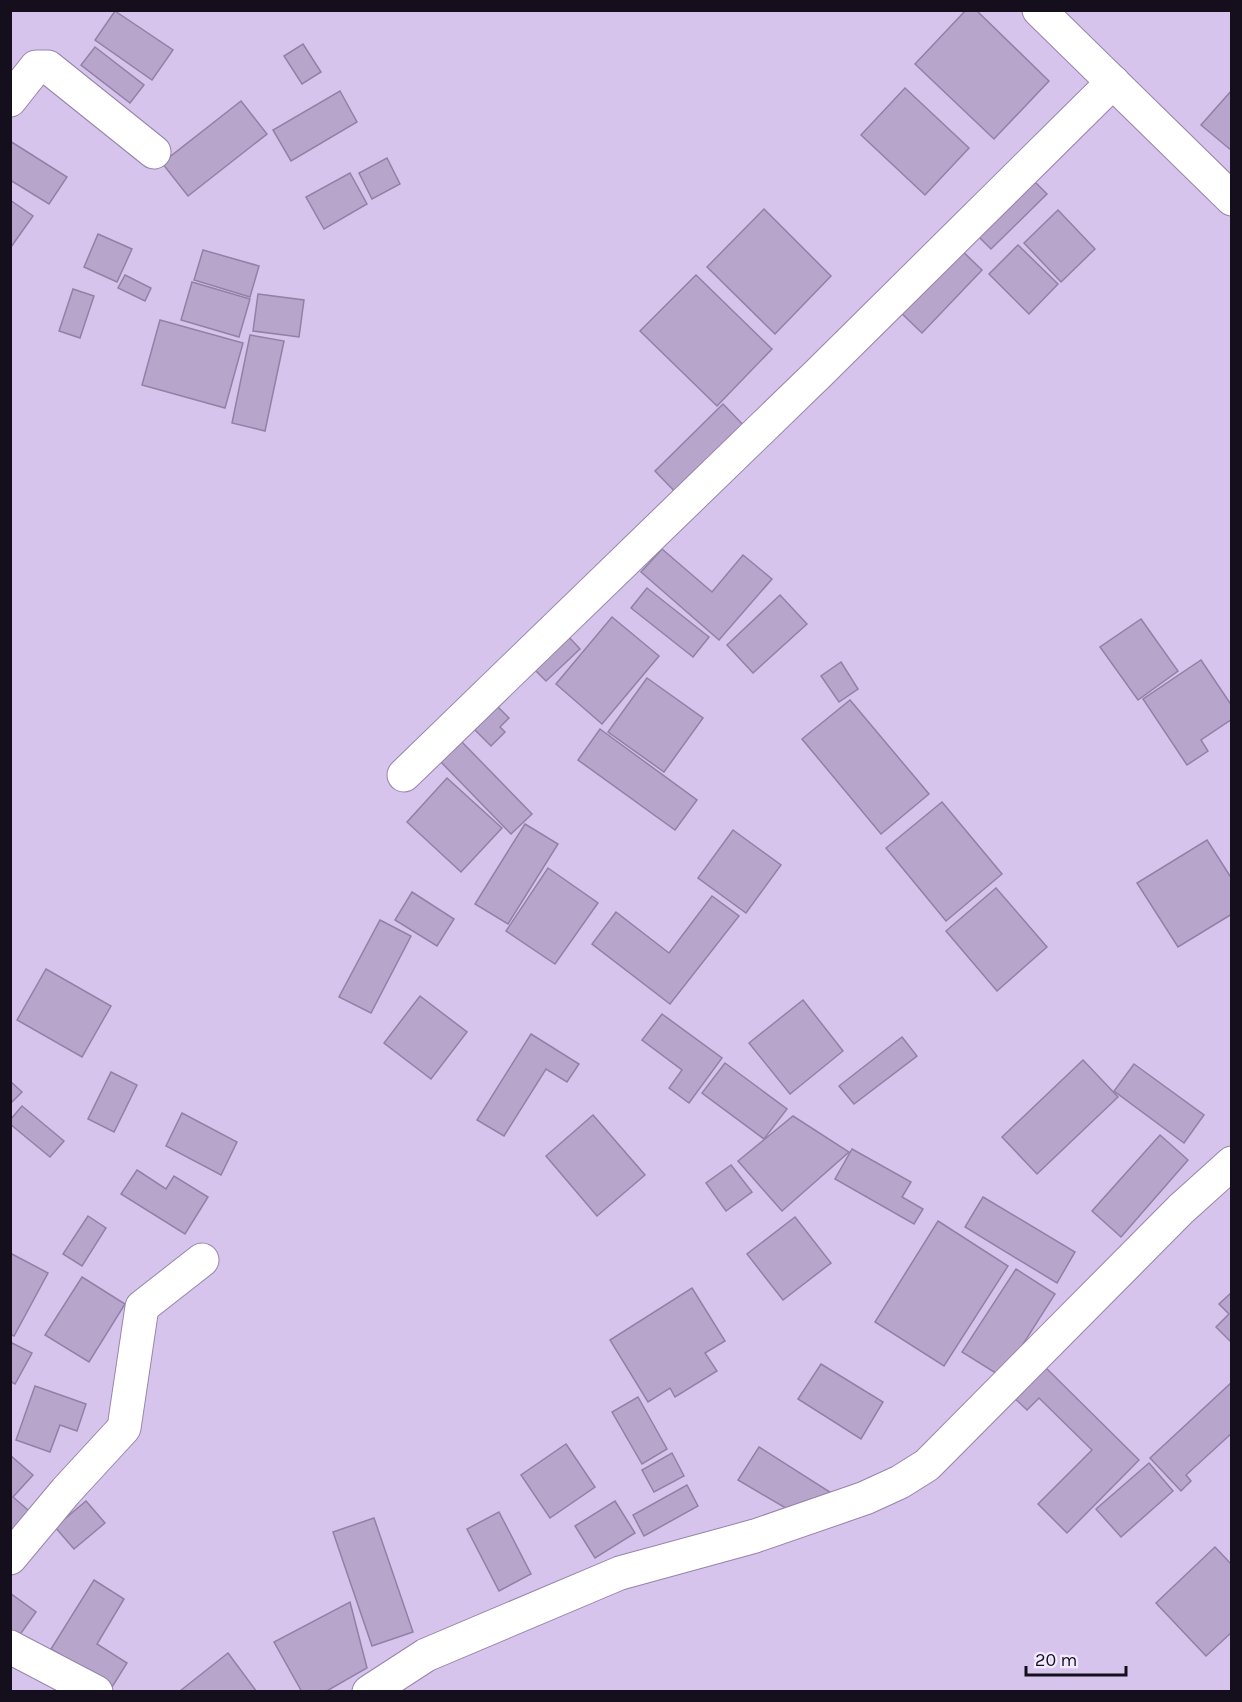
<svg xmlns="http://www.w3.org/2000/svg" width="1242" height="1702" viewBox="0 0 1242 1702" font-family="Karla,sans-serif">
<rect width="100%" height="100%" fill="#d7c4ed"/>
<g fill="#b7a5cc" stroke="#9280a7" stroke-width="1.5">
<path d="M966,10H976L1049,81L994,139L915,64Z"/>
<path d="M115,11L173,50L152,80L95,40Z"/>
<path d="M303,44L321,72L302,84L284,56Z"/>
<path d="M95,47L144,85L130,103L81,65Z"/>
<path d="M905,88L969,148L925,195L861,135Z"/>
<path d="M1232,90V151L1201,125Z"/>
<path d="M340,91L357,122L291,161L273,130Z"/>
<path d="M241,101L267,134L188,196L162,163Z"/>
<path d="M10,141L67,177L49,204L10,180Z"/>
<path d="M387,158L400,184L372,199L359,173Z"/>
<path d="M350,173L367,204L324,229L306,197Z"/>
<path d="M1029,176L1047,194L991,249L972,230Z"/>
<path d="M10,200L33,216L11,247L10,246Z"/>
<path d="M764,209L831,276L775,334L707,267Z"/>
<path d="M1058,210L1095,249L1061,282L1024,243Z"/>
<path d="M98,234L132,249L117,282L84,267Z"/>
<path d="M956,245L982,270L922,333L896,308Z"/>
<path d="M1018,245L1058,284L1029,314L989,274Z"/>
<path d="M203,250L259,266L250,297L194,280Z"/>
<path d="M125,275L151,288L145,301L118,288Z"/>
<path d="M696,275L772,349L717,406L640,331Z"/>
<path d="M192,282L250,299L239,337L181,320Z"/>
<path d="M73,289L94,296L80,338L59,331Z"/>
<path d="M258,294L304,300L299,337L253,331Z"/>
<path d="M160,320L243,343L225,408L142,385Z"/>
<path d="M250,335L284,341L265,431L232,423Z"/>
<path d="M723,404L749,431L681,498L655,471Z"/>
<path d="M662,549L712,592L743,555L772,579L719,640L641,572Z"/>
<path d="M647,588L709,637L693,657L631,608Z"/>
<path d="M780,595L807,624L753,673L727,645Z"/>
<path d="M612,617L659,656L602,724L556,684Z"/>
<path d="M1141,619L1178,671L1138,700L1100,647Z"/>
<path d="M567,635L580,649L546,681L533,668Z"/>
<path d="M1201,660L1232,706V719L1201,740L1208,751L1187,765L1143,699Z"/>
<path d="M841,662L858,689L839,702L821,676Z"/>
<path d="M647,678L703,718L664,772L608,732Z"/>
<path d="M850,700L929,794L881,834L802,739Z"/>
<path d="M493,702L509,718L500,727L505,732L491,746L471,726Z"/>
<path d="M600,729L697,800L675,830L578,760Z"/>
<path d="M460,740L532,814L511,834L439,760Z"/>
<path d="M447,778L502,828L461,872L407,822Z"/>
<path d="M942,802L1002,874L946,921L886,848Z"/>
<path d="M525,824L558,844L508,924L475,904Z"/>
<path d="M733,830L781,865L746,913L698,878Z"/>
<path d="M1207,840L1232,879V914L1178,947L1137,883Z"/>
<path d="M548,868L598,903L555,964L506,931Z"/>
<path d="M996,888L1047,947L997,991L946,931Z"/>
<path d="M412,892L454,919L437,946L395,920Z"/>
<path d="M712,896L739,916L670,1004L592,944L616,912L669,953Z"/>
<path d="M380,920L411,936L371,1013L339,997Z"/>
<path d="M46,969L111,1006L82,1057L17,1020Z"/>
<path d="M420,996L467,1032L431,1079L384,1043Z"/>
<path d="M803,1000L843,1051L790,1094L749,1043Z"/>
<path d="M662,1014L722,1058L689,1103L669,1088L682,1070L642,1040Z"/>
<path d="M531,1034L579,1064L567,1082L546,1069L504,1136L477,1120Z"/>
<path d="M902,1037L917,1056L854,1104L839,1086Z"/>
<path d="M1083,1060L1118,1097L1037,1174L1002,1137Z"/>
<path d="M725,1063L787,1109L764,1139L702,1093Z"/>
<path d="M1134,1064L1204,1115L1184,1143L1114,1091Z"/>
<path d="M111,1072L137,1085L114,1132L88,1119Z"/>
<path d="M10,1081L22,1092L10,1104Z"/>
<path d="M22,1106L64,1141L50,1157L10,1124V1120Z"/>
<path d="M182,1113L237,1142L221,1175L166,1146Z"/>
<path d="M593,1115L645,1175L597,1216L546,1156Z"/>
<path d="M793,1116L849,1152L782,1211L738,1161Z"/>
<path d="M1160,1135L1188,1160L1121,1237L1092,1211Z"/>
<path d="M852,1149L911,1182L902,1197L923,1209L914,1224L835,1179Z"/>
<path d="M731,1165L752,1192L726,1211L706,1183Z"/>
<path d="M137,1170L166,1189L174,1176L208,1197L185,1234L121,1194Z"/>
<path d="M983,1197L1075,1252L1057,1283L965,1227Z"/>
<path d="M88,1216L106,1228L82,1266L63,1254Z"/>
<path d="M795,1217L831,1263L783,1300L747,1254Z"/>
<path d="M938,1221L1008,1266L944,1366L875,1322Z"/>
<path d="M10,1253L48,1273L14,1336L10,1334Z"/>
<path d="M1016,1269L1055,1294L1002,1377L962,1352Z"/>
<path d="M82,1277L125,1304L89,1362L45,1335Z"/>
<path d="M692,1288L725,1341L705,1353L717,1371L675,1397L670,1388L648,1402L610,1340Z"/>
<path d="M1232,1292V1343L1216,1327L1229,1314L1219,1304Z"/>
<path d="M10,1342L32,1353L15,1384L10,1381Z"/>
<path d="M1038,1360L1139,1460L1067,1533L1038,1504L1092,1450L1039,1398L1027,1410L1007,1391Z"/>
<path d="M821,1364L883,1402L861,1439L798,1399Z"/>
<path d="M1232,1382V1433L1186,1475L1191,1481L1181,1491L1150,1458Z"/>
<path d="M35,1386L86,1404L77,1431L60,1425L50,1452L16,1440Z"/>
<path d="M638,1397L667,1449L642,1464L612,1412Z"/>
<path d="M566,1444L595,1487L550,1518L521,1475Z"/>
<path d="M759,1447L833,1494L789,1510L738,1480Z"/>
<path d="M672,1453L684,1476L654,1492L642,1470Z"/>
<path d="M10,1455L33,1475L13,1497L35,1516L10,1541Z"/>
<path d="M1149,1463L1173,1491L1121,1537L1096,1509Z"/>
<path d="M687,1485L698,1506L644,1536L633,1515Z"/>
<path d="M86,1501L105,1523L74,1549L55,1527Z"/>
<path d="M615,1501L635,1533L595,1558L575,1526Z"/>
<path d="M499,1512L531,1574L499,1591L467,1529Z"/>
<path d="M374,1518L413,1632L372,1646L333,1532Z"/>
<path d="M1215,1547L1232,1565V1632L1206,1656L1156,1603Z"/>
<path d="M94,1580L124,1599L97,1644L127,1663L112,1687L51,1649Z"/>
<path d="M10,1593L36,1612L19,1636L10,1630Z"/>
<path d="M350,1602L367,1668L325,1692H302L274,1642Z"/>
<path d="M228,1653L257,1692H181L180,1691Z"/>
</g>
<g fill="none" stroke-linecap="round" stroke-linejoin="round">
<g stroke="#9684ab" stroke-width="35">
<g id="minor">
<path d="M1039,10L1232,199"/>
<path d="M10,100L36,67H48L154,152"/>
<path d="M404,775L820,372L1113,82"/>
<path d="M10,1558L66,1491L124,1428L142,1307L202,1260"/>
</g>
</g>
<g stroke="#9684ab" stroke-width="35">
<g id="tertiary">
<path d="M10,1647L96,1692"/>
<path d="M369,1692L426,1655L620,1573L755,1536L865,1498L900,1482L927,1465L1181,1209L1232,1163"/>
</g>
</g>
<use href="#minor" stroke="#fff" stroke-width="33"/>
<use href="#tertiary" stroke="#fff" stroke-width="33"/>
</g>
<rect width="1242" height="1702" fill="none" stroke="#150e1c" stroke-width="24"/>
<path d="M1026 1666v9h100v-9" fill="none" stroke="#150e1c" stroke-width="3"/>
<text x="1035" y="1666" font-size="18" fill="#150e1c" stroke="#f3eaff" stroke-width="4.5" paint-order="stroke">20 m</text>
</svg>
